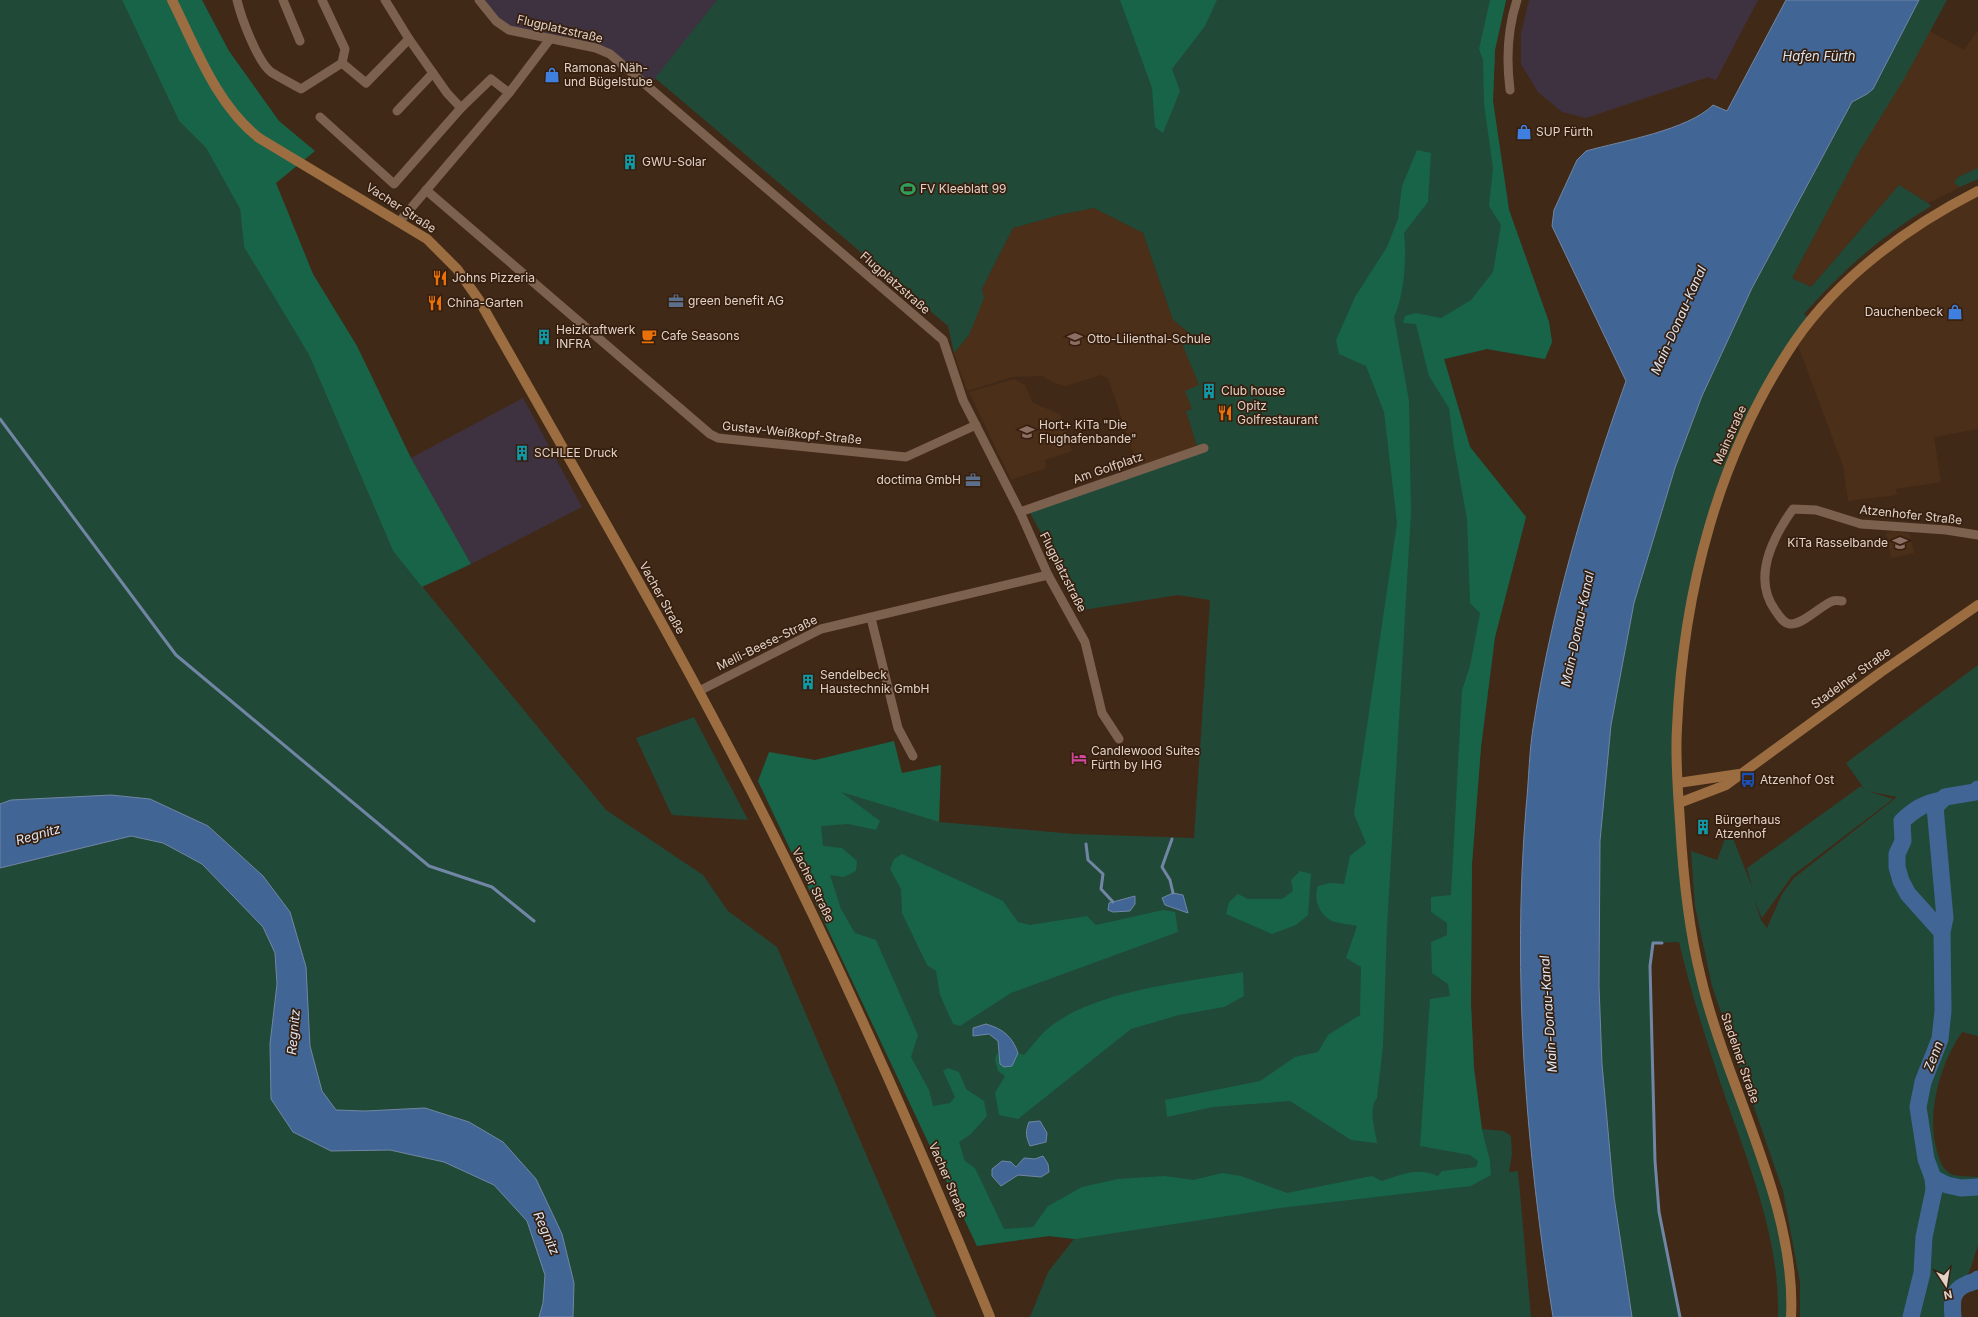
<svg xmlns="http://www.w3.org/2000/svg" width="1978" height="1317" viewBox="0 0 1978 1317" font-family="Inter,sans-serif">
<rect width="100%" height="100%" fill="#412918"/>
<g fill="#4c2f19">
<path d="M1978,30V168L1958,177L1955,183L1960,187L1928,203L1899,185L1811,287L1792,278L1858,154L1930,31L1964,50Z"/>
<path d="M1978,191V429L1934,437L1941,482L1896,489L1897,495L1848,501L1843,466L1796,340L1878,254Z"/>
<path d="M1094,208L1143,233L1173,320L1187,331L1190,338L1182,341L1199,385L1192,409L1186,411L1198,450L1139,470L1108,378L1101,375L1066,386L1054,383L1043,376L1012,377L967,391L954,353L969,335L982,289L1013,228L1059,215Z"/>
<path d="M1014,379L1025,385L1033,403L1060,414L1072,451L1045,460L1046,468L1011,480L969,392Z"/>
<path d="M1893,531L1910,534L1914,553L1891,558L1886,533Z"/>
</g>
<g fill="#3f3240">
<path d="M479,0H717L649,87L610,54L509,30Z"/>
<path d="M1529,0H1758L1716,80L1708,77L1586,118L1562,112L1538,92L1521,64V34Z"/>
<path d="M523,398L582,507L471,564L411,458Z"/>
</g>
<g fill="#214938" fill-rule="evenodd">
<path d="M0,0H122L179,121L206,148L240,209L244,247L309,355L393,551L606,810L703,875L728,911L777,947L936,1317H0Z"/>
<path d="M717,0H1506L1495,50L1493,101L1509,210L1549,322L1552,342L1545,359L1487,349L1444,359L1470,447L1526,517L1495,637L1481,747L1472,864L1471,1004L1474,1068L1482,1129L1504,1131L1511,1136L1512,1155L1509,1172L1518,1171L1531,1317H1030L1048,1272L1074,1239L1049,1236L977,1246L758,781L839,791L939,822L1074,834L1194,838L1210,600L1178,595L1083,610L1028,509L1198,450L1186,411L1192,409L1185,391L1199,385L1181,341L1189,337L1187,331L1173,320L1143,233L1094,208L1059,215L1013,228L982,289L984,298L969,335L954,353L948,326L655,78Z"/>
<path d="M1919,0H1947L1904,79L1858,154L1792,278L1811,287L1899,185L1928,203L1931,206C1880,237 1843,270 1804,314L1812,321L1754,412L1699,563L1677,730L1681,840L1701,981L1779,1218L1791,1317H1778C1780,1242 1752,1172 1727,1102C1709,1049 1692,997 1679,942L1653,943L1650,966L1655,1161L1659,1212L1680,1317H1632L1614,1197L1602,1064L1599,986L1600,841L1611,725L1634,603L1675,468L1702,396L1752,288L1852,102L1867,94L1876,81Z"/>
<path d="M1978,168V179L1960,187L1954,183L1958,177Z"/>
<path d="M1978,665V1036L1962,1032C1940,1064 1926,1113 1937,1151C1940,1161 1942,1169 1951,1174C1957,1177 1970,1176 1978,1177V1245L1970,1270L1948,1317H1800V1282L1783,1191L1712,986L1695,906L1691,851L1717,860L1729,828L1752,887L1747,868L1861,786L1865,790L1846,763ZM1867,791L1897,797L1794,878L1782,894L1767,928L1761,920L1754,899L1762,918L1792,876L1893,799Z"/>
<path d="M694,717L748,820L672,815L667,805L636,738Z"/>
</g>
<g fill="#176448">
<path d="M122,0H202L229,51L279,121L315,151L276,183L313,274L357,346L411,458L471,564L422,587L393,551L309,355L244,247L240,209L206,148L179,121Z"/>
<path d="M1120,0H1217L1205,26L1172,69L1180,91L1163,133L1155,127L1152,88Z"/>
<path d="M1490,0H1506L1495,50L1493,101L1509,210L1549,322L1552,342L1545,359L1487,349L1444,359L1470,447L1526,517L1495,637L1481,747L1472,864L1471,1004L1474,1068L1482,1130L1490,1161L1491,1175L1471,1186L1280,1208L1075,1239L1049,1236L977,1246L758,781L769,752L815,760L894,741L902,773L941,765L939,822L841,792L880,821L876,830L848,824L821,826L823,846L842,848L857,861L856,871L844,877L830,875L841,909L855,933L876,940L918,1035L911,1057L929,1090L933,1106L950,1103L955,1097L943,1071L948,1068L959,1072L966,1089L984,1101L987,1116L971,1134L959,1142L965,1161L975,1168L1004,1229L1033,1227L1048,1206L1082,1187L1118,1179L1165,1176L1193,1180L1222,1173L1241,1176L1287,1193L1372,1176L1382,1181C1403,1174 1417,1167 1438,1176L1442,1171L1476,1167L1478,1161L1470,1155L1420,1146L1430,999L1450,996L1448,984L1432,973L1431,942L1447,935V923L1431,912V897L1451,895L1462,690L1470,666L1480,613L1470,603L1467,519L1454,447L1449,408L1429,376L1416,324L1403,323L1405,316L1416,313L1441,318L1471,300L1493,272L1501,225L1489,206L1493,168L1484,104L1483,60L1479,49Z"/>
<path d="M1417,150L1431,153L1428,202L1404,233C1407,257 1404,296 1394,317L1409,401L1411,512L1387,927L1383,1046L1377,1098C1368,1109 1375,1129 1377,1143L1351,1140L1290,1101L1213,1107L1167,1117L1165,1100L1260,1081L1295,1057L1318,1052L1328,1035L1360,1015L1361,967L1346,958L1357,926C1349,924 1340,924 1332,921C1319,915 1313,899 1318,886L1330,883L1344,884L1350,856L1366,843L1354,814L1397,523L1384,412L1366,366L1339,354L1336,340L1355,297L1387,247L1398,219L1402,186Z"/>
<path d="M902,854L1003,901L1018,922L1030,925L1087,916L1096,925L1163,910L1175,912L1178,932L1011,993L960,1026L953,1024L940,995L936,971L927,965L902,913L901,889L890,869L894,859Z"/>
<path d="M1300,871L1311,874L1308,915L1296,925L1272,934L1226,914L1229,902L1238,894L1248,899H1282L1293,891L1291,880Z"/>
<path d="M1243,972L1244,996L1224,1007L1179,1015L1131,1029L1018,1119L999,1115L995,1093L1005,1076L998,1071L995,1060L997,1053L1012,1066L1018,1053L1024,1055C1031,1047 1037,1039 1044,1032C1087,991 1186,982 1243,972Z"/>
</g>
<g fill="#416695" stroke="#7186a4">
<path d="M1786,0H1919L1873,89L1867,94L1852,102L1752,288L1702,396L1675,468L1634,603L1611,725L1600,841L1599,986L1602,1064L1614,1197L1632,1317H1553C1526,1149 1512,978 1526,808C1529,779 1529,750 1534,722C1553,604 1586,493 1626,381L1552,226L1554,210L1577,160L1586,151C1622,141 1688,130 1713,105L1727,111Z"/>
<path d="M111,795L150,799L208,826L263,876L290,912L306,967L310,1046L322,1091L336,1110L365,1111L425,1108L469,1122L503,1142L536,1179L562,1234L574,1283L573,1317H539L543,1303L545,1275L527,1221L494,1185L444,1162L390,1150L331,1151L293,1132L271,1099L270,1044L277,984L275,953L263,927L202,864L163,843L131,836L0,868V804L11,800Z"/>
<path d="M1173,893L1183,895L1188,913L1165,905L1162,898Z"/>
<path d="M1135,896V904L1130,911L1113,912L1108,910L1109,903Z"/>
<path d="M986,1024C1003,1029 1012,1036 1018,1053L1012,1066L1004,1067L1000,1064L998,1041L989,1034L973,1036V1028Z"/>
<path d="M1040,1121L1047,1133L1046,1142L1030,1146C1026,1137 1025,1132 1029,1122Z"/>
<path d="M1043,1156L1048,1164L1049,1172L1041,1177L1018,1175L1001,1186L992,1176V1169L1002,1161L1011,1162L1016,1167L1024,1158L1035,1159Z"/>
</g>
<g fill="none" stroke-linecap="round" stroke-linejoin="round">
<g stroke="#7186a4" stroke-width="3">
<path d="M0,419L176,655L429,866L492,887L534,921"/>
<path d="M1172,839L1162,867L1170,880L1173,893"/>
<path d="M1086,844L1088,860L1103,874L1101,889L1113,902"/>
<path d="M1662,943H1653L1650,966L1655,1161L1659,1212L1680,1317"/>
</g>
<g stroke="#416695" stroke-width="17">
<path d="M1941,800C1924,803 1914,810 1902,821L1903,841L1897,854V867L1901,881L1908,894L1942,932"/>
<path d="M1933,1178L1947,1185L1961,1188L1978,1187"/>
<path d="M1911,1317L1922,1273L1924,1237L1934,1190L1933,1178L1926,1159L1918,1107L1923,1082L1940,1039L1943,1011L1942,932L1945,918L1935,807L1945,797L1975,792L1978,789"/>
<path d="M1953,1317C1952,1303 1950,1291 1967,1284C1971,1282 1975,1282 1978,1279"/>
</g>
<g stroke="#7c614e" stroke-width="9">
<path d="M237,0C241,17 257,61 271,72C280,78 291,83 301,89L342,63L366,83L409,39L385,0"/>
<path d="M283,0L300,41"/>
<path d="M322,0L345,49L342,63"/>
<path d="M479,0L496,21L509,30L596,48L610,54L943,340L963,400L1020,512L1048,575L1085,642L1102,713L1119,739"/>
<path d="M409,39L447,93L461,108"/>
<path d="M1510,90C1506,58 1507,30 1517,0"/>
<path d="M397,111L433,73"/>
<path d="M320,117L394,184L461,108L491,79L509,93"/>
<path d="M426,190L710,434L718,438L906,457L976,425"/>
<path d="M400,221L509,93L550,39"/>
<path d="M1020,512L1204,448"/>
<path d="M1842,601C1840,601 1836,600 1833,601C1821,605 1803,625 1790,624C1783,623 1779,616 1775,610C1752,578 1773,537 1793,509L1816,510L1861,524L1946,530L1978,535"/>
<path d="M871,618L898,728L913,756"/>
<path d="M699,691L821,629L1048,575"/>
</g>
<g stroke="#9b6d41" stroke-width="10">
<path d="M172,0C196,48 216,104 259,138L427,239L457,269L479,300C572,465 668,628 754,796C841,966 918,1141 990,1317"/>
<path d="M1678,783L1739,774"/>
<path d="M1679,803L1726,785L1881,672L1978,605"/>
<path d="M1791,1317C1797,1205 1726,1086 1701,978C1688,927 1683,875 1680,822C1678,791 1675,759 1677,728C1683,592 1718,455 1795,341C1839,277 1909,226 1978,191"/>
</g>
</g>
<defs>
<g id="shop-bare" transform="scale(1.2)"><path d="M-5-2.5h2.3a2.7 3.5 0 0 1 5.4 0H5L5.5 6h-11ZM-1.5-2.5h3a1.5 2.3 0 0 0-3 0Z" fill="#3f7fe0" stroke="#361f0e" stroke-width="2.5" paint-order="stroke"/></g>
<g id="building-bare" transform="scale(1.2)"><path d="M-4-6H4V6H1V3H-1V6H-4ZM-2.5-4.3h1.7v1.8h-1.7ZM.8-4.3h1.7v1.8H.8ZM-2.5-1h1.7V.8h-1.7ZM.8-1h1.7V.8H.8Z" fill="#0f9aa8" stroke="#361f0e" stroke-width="2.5" paint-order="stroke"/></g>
<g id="stadium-bare" transform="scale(1.2)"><path d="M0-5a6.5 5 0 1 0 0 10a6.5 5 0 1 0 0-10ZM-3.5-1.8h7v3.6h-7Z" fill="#2e9e5b" stroke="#361f0e" stroke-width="2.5" paint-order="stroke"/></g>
<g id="restaurant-bare" transform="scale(1.2)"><path d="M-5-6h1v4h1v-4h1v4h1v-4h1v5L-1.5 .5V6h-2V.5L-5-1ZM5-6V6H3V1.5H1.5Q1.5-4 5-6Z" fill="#e8710a" stroke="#361f0e" stroke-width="2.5" paint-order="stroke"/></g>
<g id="office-bare" transform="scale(1.2)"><path d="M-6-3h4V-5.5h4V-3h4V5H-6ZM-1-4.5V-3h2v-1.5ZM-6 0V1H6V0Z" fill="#5c6f8a" stroke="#361f0e" stroke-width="2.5" paint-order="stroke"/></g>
<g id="cafe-bare" transform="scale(1.2)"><path d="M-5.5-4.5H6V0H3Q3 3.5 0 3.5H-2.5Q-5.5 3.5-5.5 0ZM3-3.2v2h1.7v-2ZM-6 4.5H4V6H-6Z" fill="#e8710a" stroke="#361f0e" stroke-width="2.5" paint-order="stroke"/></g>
<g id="school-bare" transform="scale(1.2)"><path d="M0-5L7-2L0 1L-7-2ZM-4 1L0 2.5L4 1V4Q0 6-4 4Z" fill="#8d6e63" stroke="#361f0e" stroke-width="2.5" paint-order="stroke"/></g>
<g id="hotel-bare" transform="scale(1.2)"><path d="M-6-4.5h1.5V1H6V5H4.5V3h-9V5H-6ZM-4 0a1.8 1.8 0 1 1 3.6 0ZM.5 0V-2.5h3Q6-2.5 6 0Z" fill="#d1479c" stroke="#361f0e" stroke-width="2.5" paint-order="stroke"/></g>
<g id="bus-bare" transform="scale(1.2)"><path d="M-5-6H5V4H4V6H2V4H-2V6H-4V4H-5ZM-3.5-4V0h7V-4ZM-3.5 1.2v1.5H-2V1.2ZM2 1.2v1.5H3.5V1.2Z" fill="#1a4fb4" stroke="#361f0e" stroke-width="2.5" paint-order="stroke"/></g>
</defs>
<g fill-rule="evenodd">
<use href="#shop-bare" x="552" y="75"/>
<use href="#shop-bare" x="1524" y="132"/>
<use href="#building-bare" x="630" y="162"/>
<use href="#stadium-bare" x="908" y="189"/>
<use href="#restaurant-bare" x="440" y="278"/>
<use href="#office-bare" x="676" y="301"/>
<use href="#restaurant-bare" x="435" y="303"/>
<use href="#shop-bare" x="1955" y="312"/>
<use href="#cafe-bare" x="649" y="336"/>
<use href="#building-bare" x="544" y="337"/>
<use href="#school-bare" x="1075" y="339"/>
<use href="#building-bare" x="1209" y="391"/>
<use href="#restaurant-bare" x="1225" y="413"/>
<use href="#school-bare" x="1027" y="432"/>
<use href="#building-bare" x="522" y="453"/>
<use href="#office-bare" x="973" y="480"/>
<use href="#school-bare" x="1900" y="543"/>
<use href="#building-bare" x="808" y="682"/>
<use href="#hotel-bare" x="1079" y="758"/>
<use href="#bus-bare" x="1748" y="780"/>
<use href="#building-bare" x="1703" y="827"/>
</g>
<g text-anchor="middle" stroke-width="3.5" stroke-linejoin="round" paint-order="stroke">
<g font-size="12" fill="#e1d1c7" stroke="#361f0e">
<text transform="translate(560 29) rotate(13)" y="4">Flugplatzstraße</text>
<text transform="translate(401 208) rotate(33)" y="4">Vacher Straße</text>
<text transform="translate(895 283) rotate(41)" y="4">Flugplatzstraße</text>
<text transform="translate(792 433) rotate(6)" y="4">Gustav-Weißkopf-Straße</text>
<text transform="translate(1730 435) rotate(-66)" y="4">Mainstraße</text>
<text transform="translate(1108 468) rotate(-19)" y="4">Am Golfplatz</text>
<text transform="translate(1911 515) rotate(6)" y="4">Atzenhofer Straße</text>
<text transform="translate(1063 572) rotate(63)" y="4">Flugplatzstraße</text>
<text transform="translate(662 598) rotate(61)" y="4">Vacher Straße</text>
<text transform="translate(767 643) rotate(-26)" y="4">Melli-Beese-Straße</text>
<text transform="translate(1851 678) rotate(-36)" y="4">Stadelner Straße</text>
<text transform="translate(813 885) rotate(64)" y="4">Vacher Straße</text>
<text transform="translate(1740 1058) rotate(71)" y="4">Stadelner Straße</text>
<text transform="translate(948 1180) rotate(67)" y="4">Vacher Straße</text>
</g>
<g font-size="12" fill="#e1d1c7" stroke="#361f0e" text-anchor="start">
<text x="564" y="72">Ramonas Näh-<tspan x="564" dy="14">und Bügelstube</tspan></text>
<text x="1536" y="136">SUP Fürth</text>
<text x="642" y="166">GWU-Solar</text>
<text x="920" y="193">FV Kleeblatt 99</text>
<text x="452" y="282">Johns Pizzeria</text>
<text x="688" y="305">green benefit AG</text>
<text x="447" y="307">China-Garten</text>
<text x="1943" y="316" text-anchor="end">Dauchenbeck</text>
<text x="556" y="334">Heizkraftwerk<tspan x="556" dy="14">INFRA</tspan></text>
<text x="661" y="340">Cafe Seasons</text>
<text x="1087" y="343">Otto-Lilienthal-Schule</text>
<text x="1221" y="395">Club house</text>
<text x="1237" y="410">Opitz<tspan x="1237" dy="14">Golfrestaurant</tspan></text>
<text x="1039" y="429">Hort+ KiTa "Die<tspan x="1039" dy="14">Flughafenbande"</tspan></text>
<text x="534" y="457">SCHLEE Druck</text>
<text x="961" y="484" text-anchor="end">doctima GmbH</text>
<text x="1888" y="547" text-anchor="end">KiTa Rasselbande</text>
<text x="820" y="679">Sendelbeck<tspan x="820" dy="14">Haustechnik GmbH</tspan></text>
<text x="1091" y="755">Candlewood Suites<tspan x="1091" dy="14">Fürth by IHG</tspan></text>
<text x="1760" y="784">Atzenhof Ost</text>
<text x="1715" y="824">Bürgerhaus<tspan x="1715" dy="14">Atzenhof</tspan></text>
</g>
<g font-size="13" font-style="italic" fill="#dae5f4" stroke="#361f0e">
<text x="1819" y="61">Hafen Fürth</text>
<text transform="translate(1678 320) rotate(-66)" y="5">Main-Donau-Kanal</text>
<text transform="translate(1577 629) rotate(-78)" y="5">Main-Donau-Kanal</text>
<text transform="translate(38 834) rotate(-16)" y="5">Regnitz</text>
<text transform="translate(1548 1014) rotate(-94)" y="5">Main-Donau-Kanal</text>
<text transform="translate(293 1032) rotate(-85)" y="5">Regnitz</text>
<text transform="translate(1933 1056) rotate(-69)" y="5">Zenn</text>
<text transform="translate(547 1233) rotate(66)" y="5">Regnitz</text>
</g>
</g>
<g transform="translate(1946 1285) rotate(168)" stroke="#361f0e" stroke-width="3" paint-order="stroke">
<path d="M0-3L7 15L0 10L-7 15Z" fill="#e1d1c7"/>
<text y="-6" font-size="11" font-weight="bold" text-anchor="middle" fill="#e1d1c7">N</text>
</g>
</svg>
